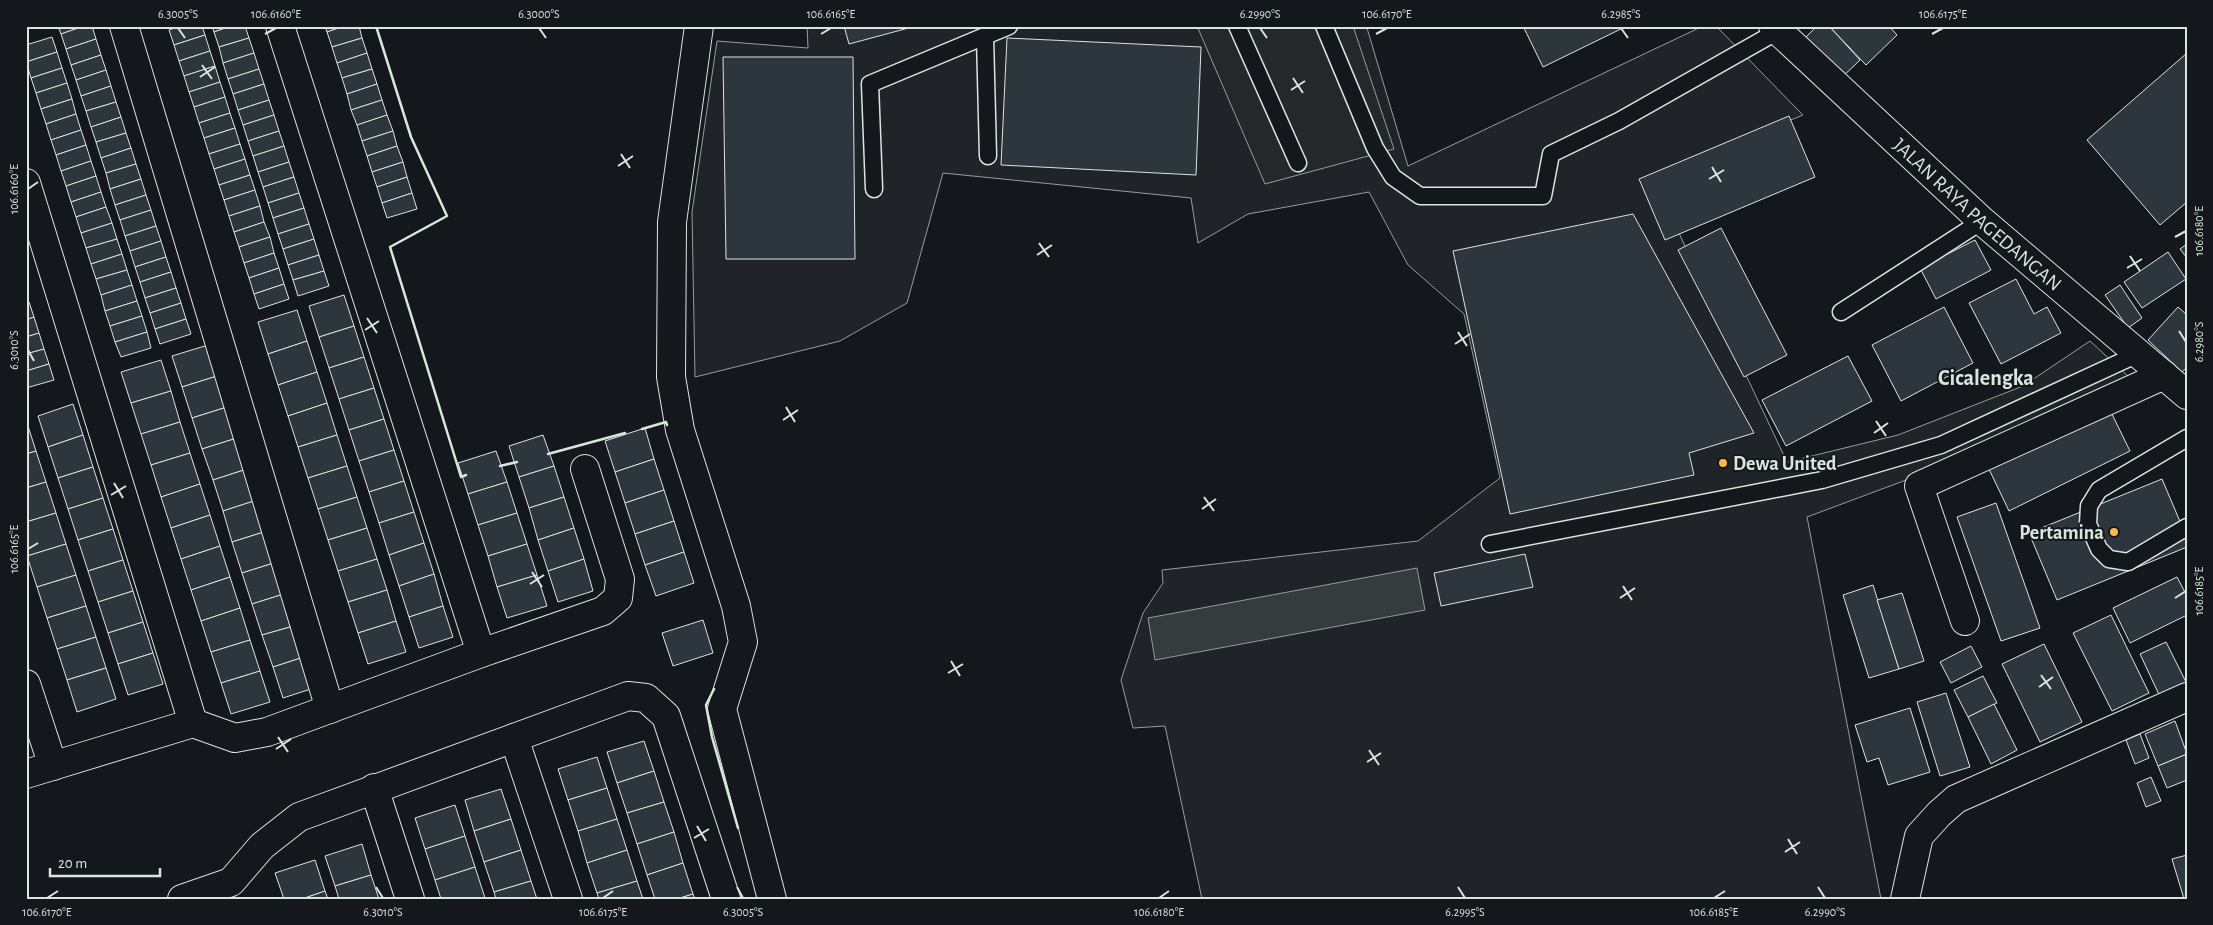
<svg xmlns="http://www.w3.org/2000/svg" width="2213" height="925" viewBox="0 0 2213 925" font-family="'Alegreya Sans',sans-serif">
<rect width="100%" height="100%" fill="#14181c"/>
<path fill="#202428" stroke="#939e99" d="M807,26H1371L1367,28L1408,166L1703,26H1716L1803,115L1652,176L1787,462L1898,435L2023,386L2090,341L2129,377L1949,464L1807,517L1881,899H1202L1165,726L1133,728L1121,680L1143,613L1163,583L1162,570L1418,541L1500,478L1464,314L1408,265L1369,192L1248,214L1198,243L1191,198L943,173L907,303L840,341L695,377L692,212L717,41L808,48Z"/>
<path fill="#24282b" stroke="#939e99" d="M1197,26H1353L1394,149L1265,184Z"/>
<path fill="#363b3e" stroke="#939e99" d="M1417,568L1425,610L1155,660L1148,618Z"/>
<g fill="#2c363c" stroke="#d8e6dc">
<path d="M58,26H84L61,34Z"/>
<path d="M84,26H92L96,39L66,49L61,34Z"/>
<path d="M180,26H202L205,35L174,45L169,30Z"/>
<path d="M212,26H231L214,32Z"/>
<path d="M231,26H245L249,38L219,47L214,32Z"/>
<path d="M325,26H344L327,32Z"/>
<path d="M344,26H359L362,38L332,47L327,32Z"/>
<path d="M844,26H916L849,44Z"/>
<path d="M1523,26H1627L1543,67Z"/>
<path d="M1817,26H1829L1860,60L1837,82L1800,43Z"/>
<path d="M1829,26H1889L1897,35L1866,65Z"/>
<path d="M205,35L210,51L179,61L174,45Z"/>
<path d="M52,37L57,52L26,62V45Z"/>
<path d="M249,38L254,53L223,63L219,47Z"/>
<path d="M362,38L367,53L337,63L332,47Z"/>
<path d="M1007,38L1201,47L1196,175L1001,165Z"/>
<path d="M96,39L101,55L71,65L66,49Z"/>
<path d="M210,51L215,66L184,76L179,61Z"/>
<path d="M57,52L62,68L31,78L26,62Z"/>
<path d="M254,53L259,69L228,79L223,63Z"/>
<path d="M367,53L372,69L342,78L337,63Z"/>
<path d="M2187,53V202L2160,225L2087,140Z"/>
<path d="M101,55L106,70L76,80L71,65Z"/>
<path d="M723,57H853L855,259H726Z"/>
<path d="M215,66L220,82L189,92L184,76Z"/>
<path d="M62,68L67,83L36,93L31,78Z"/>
<path d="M259,69L264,84L233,94L228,79Z"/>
<path d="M372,69L377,84L347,94L342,78Z"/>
<path d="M106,70L111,86L81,96L76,80Z"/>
<path d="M220,82L225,97L194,107L189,92Z"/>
<path d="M67,83L72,99L41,109L36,93Z"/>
<path d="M264,84L269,100L238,110L233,94Z"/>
<path d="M377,84L382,100L351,110L347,94Z"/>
<path d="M111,86L116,102L86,111L81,96Z"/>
<path d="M225,97L230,113L199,123L194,107Z"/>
<path d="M72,99L76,114L46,124L41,109Z"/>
<path d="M269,100L274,115L243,125L238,110Z"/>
<path d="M382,100L387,115L357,125L351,110Z"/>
<path d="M116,102L121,117L91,127L86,111Z"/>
<path d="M230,113L235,128L204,138L199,123Z"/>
<path d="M76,114L81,130L51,140L46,124Z"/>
<path d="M274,115L279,131L248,141L243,125Z"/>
<path d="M387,115L393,131L362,141L357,125Z"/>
<path d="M1789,116L1815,177L1665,240L1639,179Z"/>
<path d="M121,117L126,133L96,142L91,127Z"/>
<path d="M235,128L240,144L209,154L204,138Z"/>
<path d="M81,130L86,145L56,155L51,140Z"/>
<path d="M279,131L284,146L253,156L248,141Z"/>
<path d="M393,131L397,146L367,156L362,141Z"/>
<path d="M126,133L131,148L101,158L96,142Z"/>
<path d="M240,144L245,159L214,169L209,154Z"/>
<path d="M86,145L91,161L61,171L56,155Z"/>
<path d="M284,146L289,162L258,172L253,156Z"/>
<path d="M397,146L403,162L372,172L367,156Z"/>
<path d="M131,148L136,164L106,173L101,158Z"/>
<path d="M245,159L250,175L219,185L214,169Z"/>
<path d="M91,161L96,176L66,186L61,171Z"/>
<path d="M289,162L294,177L263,187L258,172Z"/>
<path d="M403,162L407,177L377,187L372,172Z"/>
<path d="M136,164L141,179L110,189L106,173Z"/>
<path d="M250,175L255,190L224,200L219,185Z"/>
<path d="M96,176L101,192L71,202L66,186Z"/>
<path d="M294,177L299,193L268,203L263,187Z"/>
<path d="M407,177L412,193L382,203L377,187Z"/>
<path d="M141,179L146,195L115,205L110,189Z"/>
<path d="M255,190L260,206L229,216L224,200Z"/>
<path d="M101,192L106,207L76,217L71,202Z"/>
<path d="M299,193L304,208L273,218L268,203Z"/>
<path d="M412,193L417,209L387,218L382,203Z"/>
<path d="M146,195L151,210L120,220L115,205Z"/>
<path d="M260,206L264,222L234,232L229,216Z"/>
<path d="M106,207L112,223L81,233L76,217Z"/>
<path d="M304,208L309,224L278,234L273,218Z"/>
<path d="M151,210L156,226L125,236L120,220Z"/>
<path d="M1633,214L1754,433L1689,453L1694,475L1510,514L1453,251Z"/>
<path d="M264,222L270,237L239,247L234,232Z"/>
<path d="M112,223L117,239L86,248L81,233Z"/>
<path d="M309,224L314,239L283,249L278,234Z"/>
<path d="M156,226L161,241L130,251L125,236Z"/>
<path d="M1721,228L1787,355L1744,377L1678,250Z"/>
<path d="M270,237L274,253L244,263L239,247Z"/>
<path d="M117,239L122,254L91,264L86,248Z"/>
<path d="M314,239L319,255L288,265L283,249Z"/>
<path d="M1975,240L1991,270L1936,299L1920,268Z"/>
<path d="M161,241L166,257L135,267L130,251Z"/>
<path d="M2187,244V258L2180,249Z"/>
<path d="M2168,252L2186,279L2142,308L2124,282Z"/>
<path d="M274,253L279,268L249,278L244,263Z"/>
<path d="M122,254L127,270L96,279L91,264Z"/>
<path d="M319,255L324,271L293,280L288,265Z"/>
<path d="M166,257L171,272L140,282L135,267Z"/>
<path d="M279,268L284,284L254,294L249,278Z"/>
<path d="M127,270L132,285L101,295L96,279Z"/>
<path d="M324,271L329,286L298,296L293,280Z"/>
<path d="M171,272L176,288L145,298L140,282Z"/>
<path d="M2016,279L2034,314L2047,307L2061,333L2001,364L1969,303Z"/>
<path d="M284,284L289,299L259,309L254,294Z"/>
<path d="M132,285L137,301L105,311L101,295Z"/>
<path d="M2120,285L2142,318L2128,328L2105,295Z"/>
<path d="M176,288L181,303L150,313L145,298Z"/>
<path d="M344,295L354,326L319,337L309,306Z"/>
<path d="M137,301L142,316L110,326L105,311Z"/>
<path d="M29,302L34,317L26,320V303Z"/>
<path d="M181,303L186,319L155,329L150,313Z"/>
<path d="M1944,307L1973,363L1901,401L1872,345Z"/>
<path d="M2178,307L2187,315V367L2182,372L2148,340Z"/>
<path d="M297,310L307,341L268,354L258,322Z"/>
<path d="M142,316L147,332L115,342L110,326Z"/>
<path d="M34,317L39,333L26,337V320Z"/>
<path d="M186,319L191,334L160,344L155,329Z"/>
<path d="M354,326L364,357L329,368L319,337Z"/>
<path d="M147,332L151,348L121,357L115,342Z"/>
<path d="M39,333L44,349L26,354V337Z"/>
<path d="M307,341L317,372L278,385L268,354Z"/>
<path d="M208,345L217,376L182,387L172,356Z"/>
<path d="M44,349L49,364L26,371V354Z"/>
<path d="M1848,356L1872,401L1786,446L1762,400Z"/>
<path d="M364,357L374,388L339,399L329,368Z"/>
<path d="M161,360L171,391L131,403L121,372Z"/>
<path d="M49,364L54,380L26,388V371Z"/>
<path d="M317,372L327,403L288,416L278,385Z"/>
<path d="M217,376L227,407L192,418L182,387Z"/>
<path d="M374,388L384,419L349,430L339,399Z"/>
<path d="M171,391L180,422L141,434L131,403Z"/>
<path d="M327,403L337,435L298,447L288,416Z"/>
<path d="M73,404L83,435L48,447L38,416Z"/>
<path d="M227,407L237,438L202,449L192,418Z"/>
<path d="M2109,408L2130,451L2009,511L1988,467Z"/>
<path d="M384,419L394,450L359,461L349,430Z"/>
<path d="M26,420L36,451L26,454Z"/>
<path d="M180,422L190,453L151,465L141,434Z"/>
<path d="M645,428L654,459L615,472L605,441Z"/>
<path d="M83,435L93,467L58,478L48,447Z"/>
<path d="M337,435L347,466L308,478L298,447Z"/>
<path d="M543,435L554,466L519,477L509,446Z"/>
<path d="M237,438L247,469L213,480L202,449Z"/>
<path d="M394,450L404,481L369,492L359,461Z"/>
<path d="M36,451L46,482L26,488V454Z"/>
<path d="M496,451L507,482L468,494L458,463Z"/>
<path d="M190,453L200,484L161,497L151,465Z"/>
<path d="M654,459L664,490L625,503L615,472Z"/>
<path d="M347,466L357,497L318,509L308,478Z"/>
<path d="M554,466L564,497L529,508L519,477Z"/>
<path d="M93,467L103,498L68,509L58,478Z"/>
<path d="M247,469L257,500L223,511L213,480Z"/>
<path d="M2162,479L2187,538V547L2057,600L2029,533Z"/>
<path d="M404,481L414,512L379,523L369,492Z"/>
<path d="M46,482L56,513L26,522V488Z"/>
<path d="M507,482L517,513L478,525L468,494Z"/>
<path d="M200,484L210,515L171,528L161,497Z"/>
<path d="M664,490L674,521L635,534L625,503Z"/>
<path d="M357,497L367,528L328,540L318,509Z"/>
<path d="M564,497L574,528L538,540L529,508Z"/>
<path d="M103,498L113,529L78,540L68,509Z"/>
<path d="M257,500L267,531L232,542L223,511Z"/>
<path d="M1996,503L2040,628L2001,641L1957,517Z"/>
<path d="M414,512L424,543L389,555L379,523Z"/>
<path d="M56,513L66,544L27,556L26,522Z"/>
<path d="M517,513L527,544L488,556L478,525Z"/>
<path d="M210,515L220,546L181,559L171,528Z"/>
<path d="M674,521L684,552L645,565L635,534Z"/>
<path d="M367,528L377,559L338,571L328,540Z"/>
<path d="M574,528L584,559L548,571L538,540Z"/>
<path d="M113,529L123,560L88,571L78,540Z"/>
<path d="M267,531L277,562L242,573L232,542Z"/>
<path d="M424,543L434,574L399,586L389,555Z"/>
<path d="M66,544L76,575L37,587L27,556Z"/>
<path d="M527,544L537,575L497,587L488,556Z"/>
<path d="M220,546L230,577L191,590L181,559Z"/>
<path d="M684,552L694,583L656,596L645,565Z"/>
<path d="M1525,554L1533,587L1441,606L1434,573Z"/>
<path d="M377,559L387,590L348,602L338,571Z"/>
<path d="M584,559L593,591L558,602L548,571Z"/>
<path d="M123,560L133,591L98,602L88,571Z"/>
<path d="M277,562L287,593L252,604L242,573Z"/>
<path d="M434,574L443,606L409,617L399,586Z"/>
<path d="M76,575L86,606L47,618L37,587Z"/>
<path d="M537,575L547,606L507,618L497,587Z"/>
<path d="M230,577L240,608L201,621L191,590Z"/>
<path d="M2177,577L2187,596V615L2130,643L2113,608Z"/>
<path d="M1873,585L1899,669L1869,678L1843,595Z"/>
<path d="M387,590L396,621L358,633L348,602Z"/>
<path d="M133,591L143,622L108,633L98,602Z"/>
<path d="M287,593L297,625L262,635L252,604Z"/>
<path d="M1902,593L1924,661L1899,669L1877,600Z"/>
<path d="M86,606L96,637L57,649L47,618Z"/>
<path d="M443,606L453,637L419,648L409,617Z"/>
<path d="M240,608L250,640L211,652L201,621Z"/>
<path d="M2111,615L2149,693L2112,711L2073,633Z"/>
<path d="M703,620L713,653L673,666L662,633Z"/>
<path d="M396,621L406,652L368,664L358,633Z"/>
<path d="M143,622L153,653L118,664L108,633Z"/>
<path d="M297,625L307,656L273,667L262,635Z"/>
<path d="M96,637L106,668L67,680L57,649Z"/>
<path d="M250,640L260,671L221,683L211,652Z"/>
<path d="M2166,642L2187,684L2163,703L2140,654Z"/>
<path d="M2044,644L2082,722L2040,742L2002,664Z"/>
<path d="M1971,646L1982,667L1951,683L1940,662Z"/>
<path d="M153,653L163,684L128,695L118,664Z"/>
<path d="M307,656L317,687L283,698L273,667Z"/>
<path d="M106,668L116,699L77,712L67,680Z"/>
<path d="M260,671L270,702L231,714L221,683Z"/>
<path d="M1983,676L1997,703L1968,717L1954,690Z"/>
<path d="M1946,693L1970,767L1940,776L1917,702Z"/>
<path d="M1994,704L2017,750L1991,764L1968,717Z"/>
<path d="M1910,708L1930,772L1888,785L1879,758L1867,762L1855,725Z"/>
<path d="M2175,721L2187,754L2158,766L2145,734Z"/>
<path d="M2140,734L2149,758L2135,764L2126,740Z"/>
<path d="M644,741L654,771L617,783L607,752Z"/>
<path d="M2187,754V780L2167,788L2158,766Z"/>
<path d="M597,757L607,788L568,800L558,769Z"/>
<path d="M654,771L664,802L627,813L617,783Z"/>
<path d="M2151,777L2161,801L2146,807L2137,783Z"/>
<path d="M607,788L617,819L578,831L568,800Z"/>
<path d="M501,789L511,819L474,831L465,800Z"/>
<path d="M664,802L674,832L637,844L627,813Z"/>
<path d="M455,805L465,836L425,849L415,818Z"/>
<path d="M511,819L521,850L484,862L474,831Z"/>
<path d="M617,819L627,850L587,863L578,831Z"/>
<path d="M674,832L683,863L647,875L637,844Z"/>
<path d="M465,836L475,867L435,880L425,849Z"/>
<path d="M362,844L371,875L335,886L325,856Z"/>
<path d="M521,850L531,881L494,892L484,862Z"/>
<path d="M627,850L637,881L597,893L587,863Z"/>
<path d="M2187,855V899H2184L2172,859Z"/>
<path d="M315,860L325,891L302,899H284L275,873Z"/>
<path d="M683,863L693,894L677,899H655L647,875Z"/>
<path d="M475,867L485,898L441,899L435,880Z"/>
<path d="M371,875L379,899H339L335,886Z"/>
<path d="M531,881L537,899H496L494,892Z"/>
<path d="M637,881L643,899H599L597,893Z"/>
<path d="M325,891L328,899H302Z"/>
<path d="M693,894L695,899H677Z"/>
</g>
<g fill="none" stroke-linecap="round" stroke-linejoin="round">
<g stroke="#d8e6dc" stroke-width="19">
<g id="lane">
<path d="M1237,26L1298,163"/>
<path d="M1324,26L1375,148L1393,177L1420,196H1543L1551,154L1619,121L1778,31"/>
<path d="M985,37L988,156"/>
<path d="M874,189L870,84L1009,26"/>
<path d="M1841,312L1982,221"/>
<path d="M2187,438L2099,490L2089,506L2088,524L2099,549L2109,559L2128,562L2187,527"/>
<path d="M1490,544L1822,480L1941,445L2138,354"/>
</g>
</g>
<g stroke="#d8e6dc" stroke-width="30">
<g id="street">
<path d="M124,26L330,709"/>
<path d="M280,26L481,653"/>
<path d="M699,26L672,222L671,377L680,430L736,606L743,642L722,709L772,899"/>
<path d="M26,183L193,723"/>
<path d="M1965,621L1919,486L2164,375"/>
<path d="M26,684L53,766"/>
<path d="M514,738L568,899"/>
<path d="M26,774L193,723L235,738L267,732L481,653L603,611L618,598L620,579L585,469"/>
<path d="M374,788L410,899"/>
<path d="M182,899L231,882L262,846L299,817L628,696L646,698L666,716L726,899"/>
<path d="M1905,899L1919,836L1939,814L1956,799L2187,697"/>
</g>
</g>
<g stroke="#d8e6dc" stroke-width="30">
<g id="secondary">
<path id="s1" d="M1773,26L1982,221L2187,395"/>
</g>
</g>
<use href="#lane" stroke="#14181c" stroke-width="16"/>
<use href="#street" stroke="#14181c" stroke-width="28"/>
<use href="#secondary" stroke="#14181c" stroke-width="28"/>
<g stroke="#d8e6dc" stroke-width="2.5">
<path d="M376,26L411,137L447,216L390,247L461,477L466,475"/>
<path d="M642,429L666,422L667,425"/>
<path d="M548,454L625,433"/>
<path d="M500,466L517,462"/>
<path d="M714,689L706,705L712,737L738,828"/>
</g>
</g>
<path fill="none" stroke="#d8e6dc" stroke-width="2" d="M178,28L185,38M539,28L546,38M1260,28L1267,38M1621,28L1628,38M265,34L276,28M821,34L831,28M1376,34L1387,28M1932,34L1943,28M202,65L212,79M200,77L215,67M1293,78L1303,93M1291,90L1305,81M621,154L630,168M618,166L633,156M1712,167L1721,182M1709,179L1724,170M28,189L38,182M2175,237L2186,231M1039,243L1049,257M1037,255L1052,245M2130,256L2140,271M2127,268L2142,259M367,318L377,333M365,330L379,321M2179,331L2186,342M1458,332L1467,346M1455,344L1470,334M28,350L34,361M786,407L795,422M783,420L798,410M1876,421L1886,436M1874,433L1888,423M114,483L123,498M111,495L126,486M1204,497L1214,511M1202,509L1216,499M28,549L38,543M532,572L542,587M530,584L544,575M1623,586L1632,600M1620,598L1635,588M2175,598L2186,591M951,661L960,676M948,673L963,664M2041,675L2051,689M2039,687L2053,677M278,737L288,752M276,749L291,739M1369,750L1379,765M1367,762L1381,753M697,826L706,841M694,838L709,829M1788,839L1797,854M1785,852L1800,842M376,887L383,898M737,887L743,898M1458,887L1465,898M1818,887L1825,898M47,898L58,891M603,898L613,891M1159,898L1169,891M1714,898L1725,891"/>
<g fill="#ffb74d" stroke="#14181c" stroke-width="2">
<circle cx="1723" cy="463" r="5"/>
<circle cx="2114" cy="532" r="5"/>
</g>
<g text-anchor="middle" stroke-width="4" stroke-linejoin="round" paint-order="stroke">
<g font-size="20" fill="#d8e6dc" stroke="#14181c">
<text dy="7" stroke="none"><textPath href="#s1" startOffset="278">JALAN RAYA PAGEDANGAN</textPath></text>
</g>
<g font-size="20" font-weight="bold" fill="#d8e6dc" stroke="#14181c" text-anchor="start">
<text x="1733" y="470">Dewa United</text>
<text x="2104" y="539" text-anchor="end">Pertamina</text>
</g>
<g font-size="22" font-weight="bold" fill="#d8e6dc" stroke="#14181c">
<text x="1986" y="385">Cicalengka</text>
</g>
</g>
<rect width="2213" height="925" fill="none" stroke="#14181c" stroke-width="55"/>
<path d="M50 868v8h110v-8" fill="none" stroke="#d8e6dc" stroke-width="2.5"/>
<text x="58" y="868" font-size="15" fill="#d8e6dc" stroke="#14181c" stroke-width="4" paint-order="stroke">20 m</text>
<rect x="28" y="28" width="2158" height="870" fill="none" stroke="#d8e6dc" stroke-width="2"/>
<g font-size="12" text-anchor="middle" fill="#d8e6dc">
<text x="178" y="18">6.3005°S</text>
<text x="276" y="18">106.6160°E</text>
<text x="539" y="18">6.3000°S</text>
<text x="831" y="18">106.6165°E</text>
<text x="1260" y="18">6.2990°S</text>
<text x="1387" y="18">106.6170°E</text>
<text x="1621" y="18">6.2985°S</text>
<text x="1943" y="18">106.6175°E</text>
<text transform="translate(14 189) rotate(-90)" y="4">106.6160°E</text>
<text transform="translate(2199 231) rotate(-90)" y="4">106.6180°E</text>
<text transform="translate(2199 342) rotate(-90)" y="4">6.2980°S</text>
<text transform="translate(14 350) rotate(-90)" y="4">6.3010°S</text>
<text transform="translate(14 549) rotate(-90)" y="4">106.6165°E</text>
<text transform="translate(2199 591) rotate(-90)" y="4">106.6185°E</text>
<text x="47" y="916">106.6170°E</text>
<text x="383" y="916">6.3010°S</text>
<text x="603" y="916">106.6175°E</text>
<text x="743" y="916">6.3005°S</text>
<text x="1159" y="916">106.6180°E</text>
<text x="1465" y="916">6.2995°S</text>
<text x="1714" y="916">106.6185°E</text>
<text x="1825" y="916">6.2990°S</text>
</g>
</svg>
